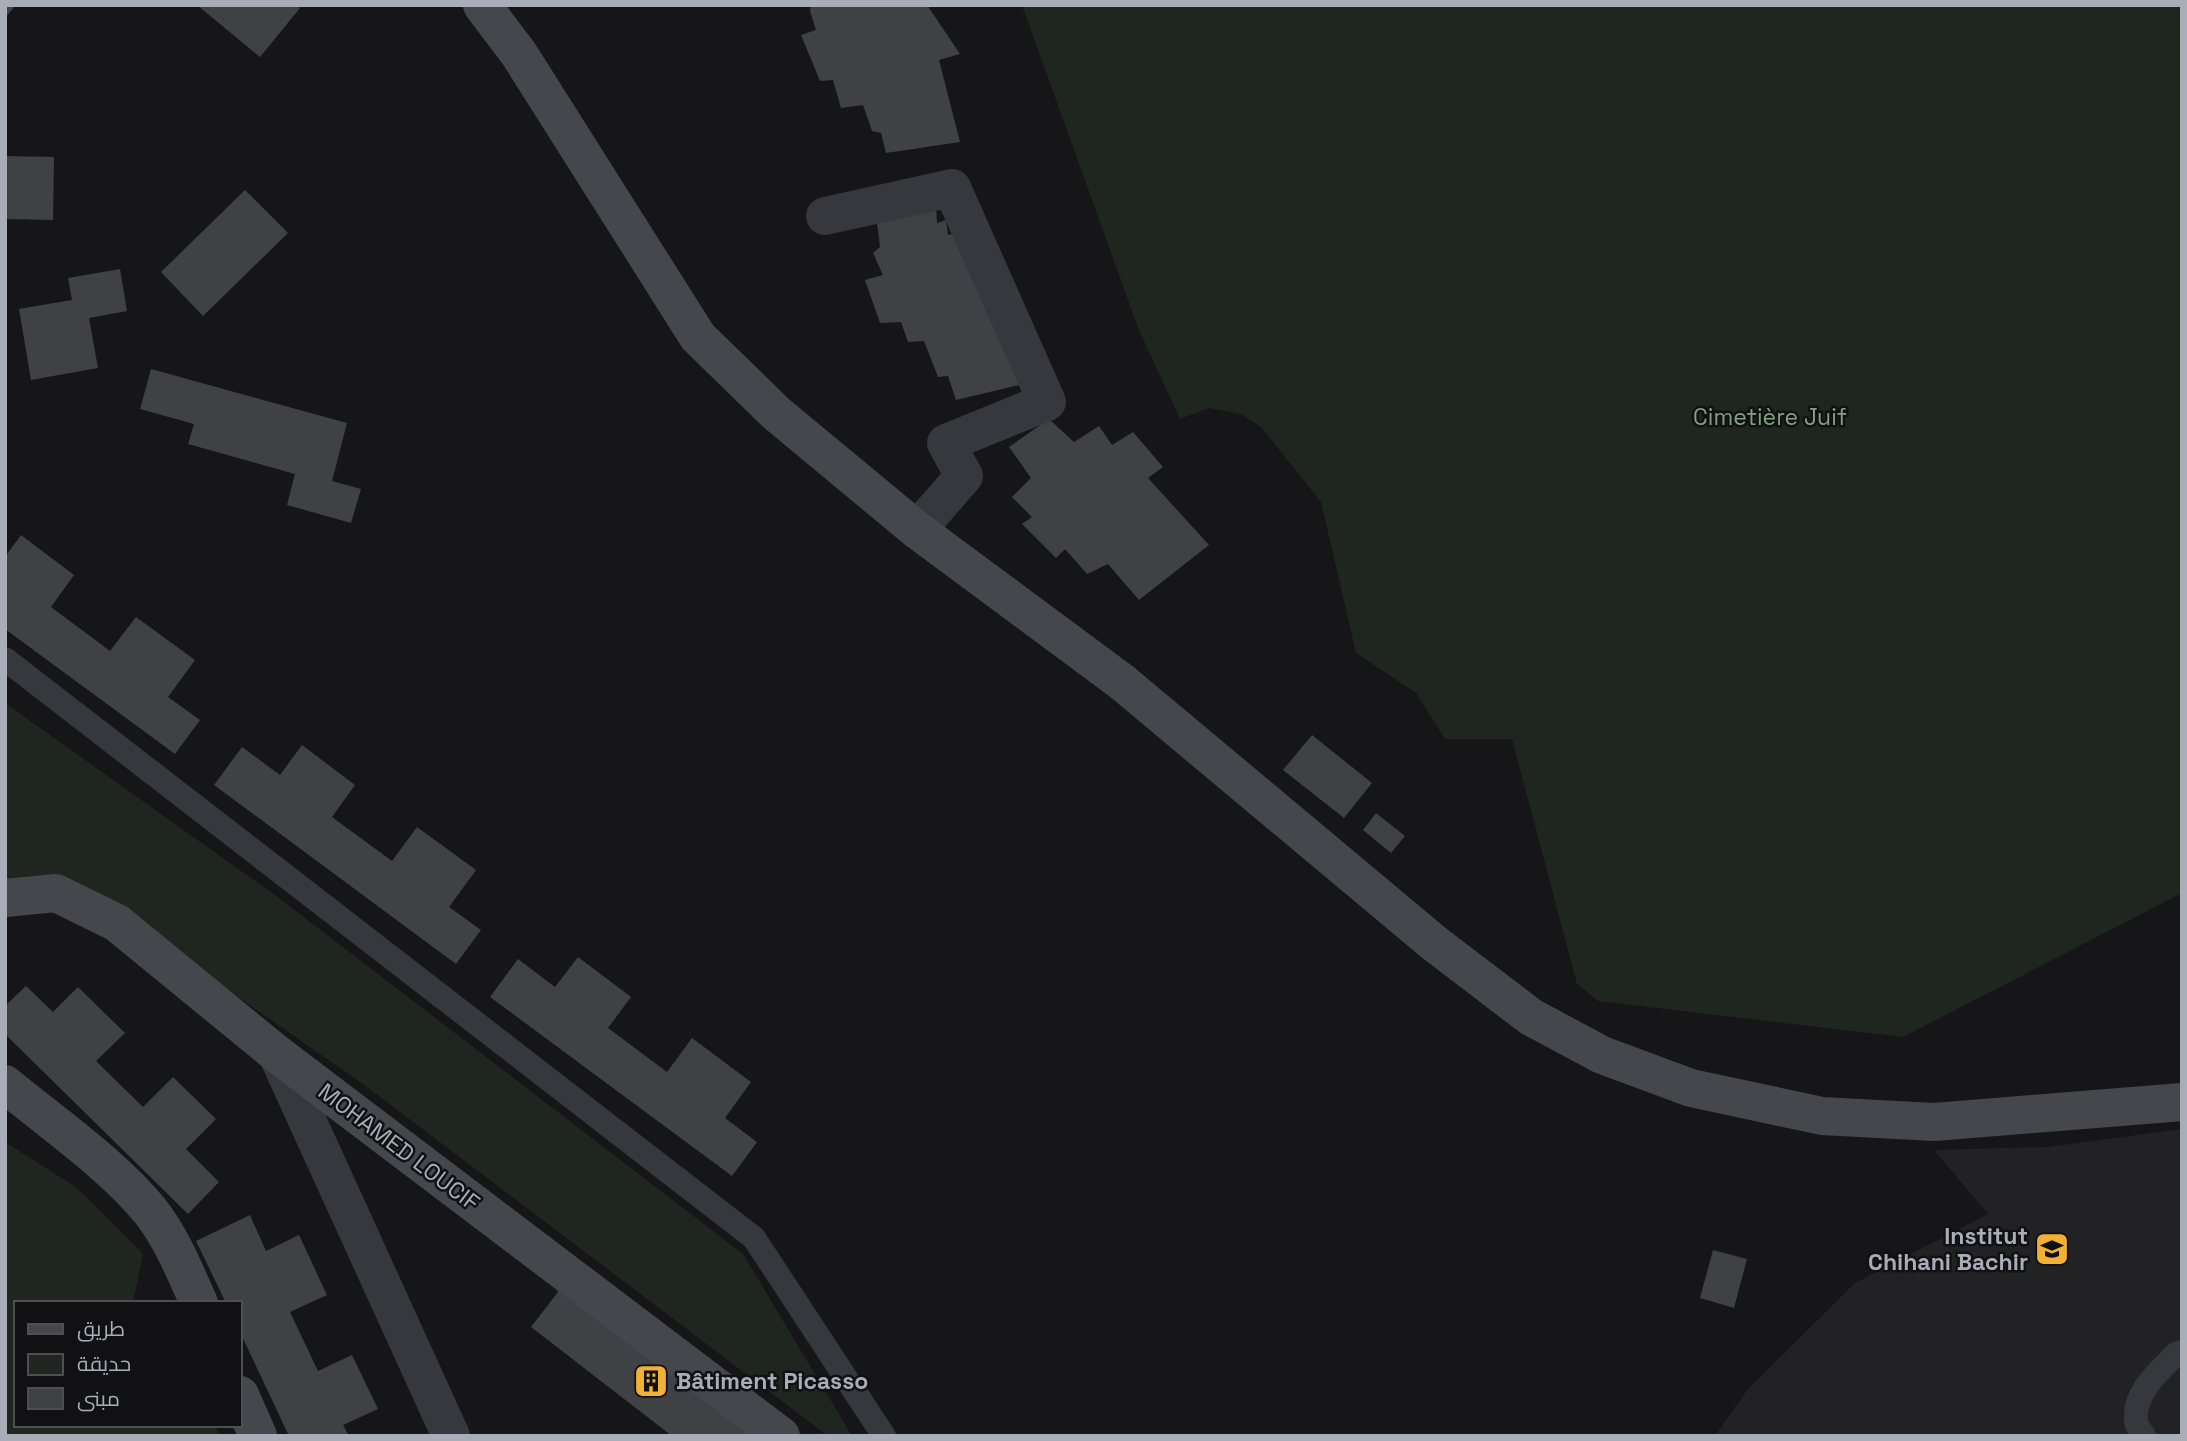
<svg xmlns="http://www.w3.org/2000/svg" width="2187" height="1441" viewBox="0 0 2187 1441" font-family="'Space Grotesk',Cairo,sans-serif">
<rect width="100%" height="100%" fill="#161618"/>
<path fill="#222225" d="M2182,1129V1436H1715L1748,1389L1855,1283L1988,1214L1934,1150L2048,1147Z"/>
<g fill="#1e261f">
<path d="M1022,5H2182V893L1903,1037L1598,1001L1577,984L1512,739H1445L1416,693L1356,653L1321,502L1261,427L1241,414L1209,408L1180,419L1138,328Z"/>
<path d="M5,703L275,895L743,1254L852,1436H828L363,1084L70,880L5,882Z"/>
<path d="M5,1142L76,1187L143,1254L133,1303H16V1425H214L221,1436H5Z"/>
</g>
<g fill="#404145">
<path d="M5,5H16L5,18Z"/>
<path d="M197,5H296L300,8L260,57Z"/>
<path d="M811,5H927L960,54L939,60L960,142L886,153L881,133L872,131L863,105L841,108L833,80L820,81L801,35L816,30L810,11Z"/>
<path d="M5,156L54,157L53,220L5,219Z"/>
<path d="M245,190L288,233L203,316L161,272Z"/>
<path d="M936,207L937,223L946,220L948,235L984,227L1028,383L956,400L948,376L938,377L924,341L908,342L901,322L880,323L865,280L883,275L873,253L880,247L876,215Z"/>
<path d="M120,269L127,311L89,318L98,368L31,380L19,309L72,300L68,278Z"/>
<path d="M151,369L347,423L332,481L361,489L351,523L287,505L295,474L188,444L194,424L140,409Z"/>
<path d="M1049,419L1074,442L1099,426L1112,445L1133,432L1163,467L1148,478L1209,545L1139,600L1108,564L1087,574L1065,549L1056,558L1022,524L1032,517L1012,497L1031,478L1009,447Z"/>
<path d="M21,535L74,575L51,607L110,651L136,617L195,660L168,697L200,720L175,754L5,629V557Z"/>
<path d="M1312,735L1372,783L1344,818L1283,770Z"/>
<path d="M302,745L355,785L332,817L392,861L417,827L476,870L449,907L481,930L456,964L214,785L242,747L280,775Z"/>
<path d="M1376,813L1405,836L1391,853L1363,830Z"/>
<path d="M578,957L631,997L608,1028L667,1072L692,1038L751,1082L725,1118L757,1142L732,1176L490,997L518,959L555,987Z"/>
<path d="M26,986L53,1012L78,987L125,1033L96,1061L143,1107L173,1077L216,1119L186,1149L219,1182L188,1214L5,1034V1006Z"/>
<path d="M250,1215L266,1251L299,1235L327,1295L290,1312L318,1371L352,1355L378,1409L343,1425L349,1436H289L240,1332V1303H226L196,1241Z"/>
<path d="M1713,1250L1747,1259L1734,1308L1700,1298Z"/>
<path d="M568,1279L770,1436H672L531,1327Z"/>
</g>
<g fill="none" stroke-linecap="round" stroke-linejoin="round">
<g stroke="#37383d" stroke-width="24">
<path d="M5,659L754,1238L884,1436"/>
<path d="M2144,1436C2141,1431 2136,1426 2136,1421C2133,1393 2159,1371 2176,1354L2182,1352"/>
</g>
<g stroke="#37383d" stroke-width="38">
<path d="M825,216L952,188L1047,402L946,443L964,476L917,530"/>
<path d="M277,1054L451,1436"/>
</g>
<g stroke="#45474d" stroke-width="38">
<path d="M482,5L519,54L698,337L776,413L917,530L1122,682L1434,943L1531,1017L1602,1055L1691,1088L1822,1116L1934,1122L2182,1102"/>
<path d="M5,898L56,893L117,923L277,1054L781,1436"/>
<path d="M5,1084C52,1123 113,1165 151,1212C172,1239 185,1272 199,1303"/>
<path d="M240,1395L258,1436"/>
</g>
</g>
<defs>
<g id="university-square" transform="scale(1.75)"><rect x="-9" y="-9" width="18" height="18" rx="4" fill="#f2b134" stroke="#111113"/><path d="M0-5L7-2L0 1L-7-2ZM-4 1L0 2.5L4 1V4Q0 6-4 4Z" fill="#111"/></g>
<g id="building-square" transform="scale(1.75)"><rect x="-9" y="-9" width="18" height="18" rx="4" fill="#f2b134" stroke="#111113"/><path d="M-4-6H4V6H1V3H-1V6H-4ZM-2.5-4.3h1.7v1.8h-1.7ZM.8-4.3h1.7v1.8H.8ZM-2.5-1h1.7V.8h-1.7ZM.8-1h1.7V.8H.8Z" fill="#111"/></g>
</defs>
<g fill-rule="evenodd">
<use href="#university-square" x="2052" y="1249"/>
<use href="#building-square" x="651" y="1381"/>
</g>
<g text-anchor="middle" stroke-width="5" stroke-linejoin="round" paint-order="stroke">
<g font-size="23" fill="#7fa381" stroke="#111113">
<text x="1770" y="425">Cimetière Juif</text>
</g>
<g font-size="23" fill="#a8adb8" stroke="#111113">
<text transform="translate(399 1147) rotate(37)" y="8">MOHAMED LOUCIF</text>
</g>
<g font-size="23" font-weight="bold" fill="#a8adb8" stroke="#111113" text-anchor="end">
<text x="2028" y="1244">Institut<tspan x="2028" dy="26">Chihani Bachir</tspan></text>
<text x="676" y="1389" text-anchor="start">Bâtiment Picasso</text>
</g>
</g>
<rect width="2187" height="1441" fill="none" stroke="#a8adb8" stroke-width="14"/>
<rect x="14" y="1301" width="228" height="126" fill="#111113" stroke="#4d4f55" stroke-width="2"/>
<rect x="28" y="1324" width="35" height="10" fill="#45474d" stroke="#4d4f55" stroke-width="2"/>
<text x="77" y="1336" font-size="21" fill="#a8adb8">طريق</text>
<rect x="28" y="1354" width="35" height="21" fill="#1e261f" stroke="#4d4f55" stroke-width="2"/>
<text x="77" y="1371" font-size="21" fill="#a8adb8">حديقة</text>
<rect x="28" y="1388" width="35" height="21" fill="#404145" stroke="#4d4f55" stroke-width="2"/>
<text x="77" y="1406" font-size="21" fill="#a8adb8">مبنى</text>
</svg>
